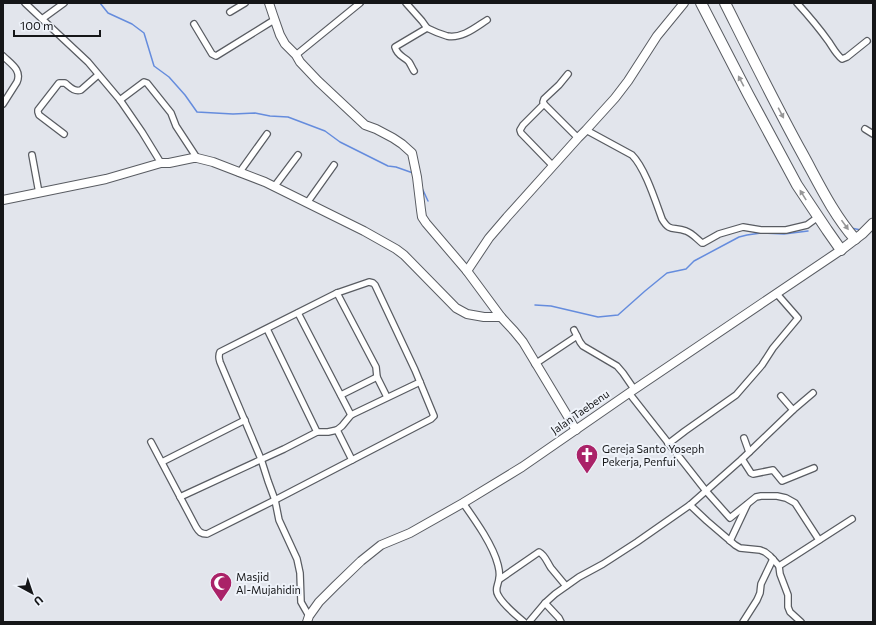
<svg xmlns="http://www.w3.org/2000/svg" width="876" height="625" viewBox="0 0 876 625" font-family="Commissioner,sans-serif">
<rect width="100%" height="100%" fill="#e2e5ec"/>
<g fill="none" stroke-linecap="round" stroke-linejoin="round">
<g stroke="#658cdd" stroke-width="1.5">
<path d="M100,3L108,13L132,24L144,33L154,66L169,77L185,95L197,112L233,114L255,113L270,116L288,117L325,131L340,142L388,166L396,167L413,173"/>
<path d="M422,188L428,201"/>
<path d="M851,228L861,230"/>
<path d="M535,305L551,306L598,317L618,315L645,291L667,273L686,269L694,261L739,237L747,235L761,233L784,234L808,231"/>
</g>
<g stroke="#595c62" stroke-width="8">
<g id="street">
<path d="M25,3L88,62L120,100L142,132L161,163"/>
<path d="M406,3L422,21L427,28L395,47C398,57 404,56 409,62C411,65 412,68 414,71"/>
<path d="M797,3C808,15 819,28 829,42C833,48 836,54 842,59L847,57L867,41"/>
<path d="M230,12L245,3"/>
<path d="M42,19L64,3"/>
<path d="M194,24L212,54L216,56L274,20"/>
<path d="M427,28C433,31 440,34 447,36C462,39 476,27 487,20"/>
<path d="M296,55L360,3"/>
<path d="M3,56C11,64 22,70 17,82L3,104"/>
<path d="M120,100L144,82L147,83L171,113L176,126L197,158"/>
<path d="M544,104L543,102L544,99L559,85L568,74"/>
<path d="M865,129L873,134"/>
<path d="M586,130L632,155C645,168 655,200 662,219C670,233 674,226 686,231C692,233 697,239 702,243H703L719,234L743,227L761,230H786L807,225L818,217"/>
<path d="M64,134L39,115L38,112V110L59,83H65C70,87 74,92 81,90L98,75"/>
<path d="M32,155L39,193"/>
<path d="M553,166L521,133L520,130L523,125L544,104L578,138"/>
<path d="M239,173L267,134"/>
<path d="M274,187L298,155"/>
<path d="M307,203L334,165"/>
<path d="M369,282L373,283L375,285L415,370L434,416L431,419L275,500L268,481L261,459L220,362C219,358 218,356 220,352L337,293Z"/>
<path d="M337,293L376,367L377,377L387,397"/>
<path d="M298,313L351,415"/>
<path d="M267,329L317,432H328L337,430"/>
<path d="M574,330L580,342L583,346L617,366L623,373L634,389"/>
<path d="M535,364L577,336"/>
<path d="M629,393L706,491L730,518L756,497L761,496H777L786,498L795,503L819,540"/>
<path d="M341,395L377,377"/>
<path d="M781,396L793,410"/>
<path d="M744,438L749,452"/>
<path d="M151,442L196,527C199,532 201,534 207,534L275,500L279,520L297,559L300,573L301,602L309,616"/>
<path d="M668,444L685,431L736,395L762,365L773,348L798,318L777,294"/>
<path d="M742,459L751,473L753,474L773,470L782,481L814,468"/>
<path d="M352,460L337,430L342,426L351,415L420,382"/>
<path d="M162,462L245,420"/>
<path d="M180,497L284,449L317,432"/>
<path d="M463,503C475,520 493,545 498,565C499,569 500,574 499,578C499,584 494,589 498,595C503,605 516,615 524,622"/>
<path d="M690,505L707,521L735,545L740,548L760,550L765,552L770,556L779,566"/>
<path d="M730,541L747,505"/>
<path d="M500,579L539,552C545,555 547,562 551,568C556,574 561,580 566,586"/>
<path d="M545,603L559,618L561,622"/>
<path d="M529,622L545,603L555,594L579,577L603,564L637,542L690,505L742,459L793,410L813,393"/>
<path d="M743,622L757,600L760,593L761,584L773,559"/>
<path d="M801,622L790,612L788,607V595L780,574L779,566L852,519"/>
</g>
</g>
<g stroke="#595c62" stroke-width="10">
<g id="secondary">
<path d="M269,3L273,15L280,35L285,44L296,55L300,62L318,81L365,125L376,129L393,138L402,144L412,153L417,177L421,210L422,217L426,223L467,271L501,317L514,331L523,342L576,430"/>
<path d="M3,200L106,179L161,163H169L193,158H197L213,162L265,182L364,231L396,249L404,255L456,308L467,314L484,317H501"/>
<path d="M467,271L489,238L507,217L578,138L586,130L615,98L628,81L657,36L684,3"/>
<path d="M307,622L309,616L319,602L335,586L361,561L381,545L410,533L463,503L522,467L629,393L841,250"/>
</g>
</g>
<g stroke="#595c62" stroke-width="11">
<path id="primary" d="M841,250L862,234L873,223"/>
</g>
<g stroke="#595c62" stroke-width="12">
<g id="highway">
<path d="M701,3L748,94L797,185L827,230L841,250"/>
<path d="M725,3C750,53 775,104 802,153C818,182 833,214 855,239"/>
</g>
</g>
<use href="#street" stroke="#fff" stroke-width="5.5"/>
<use href="#secondary" stroke="#fff" stroke-width="8"/>
<use href="#primary" stroke="#fff" stroke-width="9"/>
<use href="#highway" stroke="#fff" stroke-width="10"/>
</g>
<defs><path id="oneway-solid" d="M-6-.8H1V-3.2L6.5 0L1 3.2V.8H-6Z"/></defs>
<g fill="#969697">
<use href="#oneway-solid" transform="translate(741 81) rotate(-118)"/>
<use href="#oneway-solid" transform="translate(781 113) rotate(62)"/>
<use href="#oneway-solid" transform="translate(803 195) rotate(-122)"/>
<use href="#oneway-solid" transform="translate(845 225) rotate(54)"/>
</g>
<defs>
<g id="church-pin" transform="scale(1.15)"><path d="M0 17L-7.5 6A9.5 9.5 0 1 1 7.5 6Z" fill="#aa2268" stroke="#eff3fa"/><path d="M-1.2-6h2.4v3.5h3.3v2.4h-3.3V6h-2.4V-.1h-3.3v-2.4h3.3Z" fill="#fff"/></g>
<g id="mosque-pin" transform="scale(1.15)"><path d="M0 17L-7.5 6A9.5 9.5 0 1 1 7.5 6Z" fill="#aa2268" stroke="#eff3fa"/><path d="M3.5-4.9A6 6 0 1 0 3.5 4.9A5 5 0 1 1 3.5-4.9Z" fill="#fff"/></g>
</defs>
<g fill-rule="evenodd">
<use href="#church-pin" x="587" y="455"/>
<use href="#mosque-pin" x="221" y="583"/>
</g>
<g text-anchor="middle" stroke-width="4" stroke-linejoin="round" paint-order="stroke">
<g font-size="11" fill="#151618" stroke="#eff3fa">
<text transform="translate(580 412) rotate(-35)" y="4">Jalan Taebenu</text>
</g>
<g font-size="11" fill="#151618" stroke="#eff3fa" text-anchor="start">
<text x="602" y="453">Gereja Santo Yoseph<tspan x="602" dy="13">Pekerja, Penfui</tspan></text>
<text x="236" y="581">Masjid<tspan x="236" dy="13">Al-Mujahidin</tspan></text>
</g>
</g>
<rect width="876" height="625" fill="none" stroke="#151618" stroke-width="8"/>
<g transform="translate(32 593) rotate(140)" stroke="#eff3fa" stroke-width="3" paint-order="stroke">
<path d="M0-3L7 15L0 10L-7 15Z" fill="#151618"/>
<text y="-6" font-size="11" font-weight="bold" text-anchor="middle" fill="#151618">U</text>
</g>
<path d="M14 30v6h86v-6" fill="none" stroke="#151618" stroke-width="2"/>
<text x="20" y="30" font-size="12" fill="#151618" stroke="#eff3fa" stroke-width="3" paint-order="stroke">100 m</text>
</svg>
